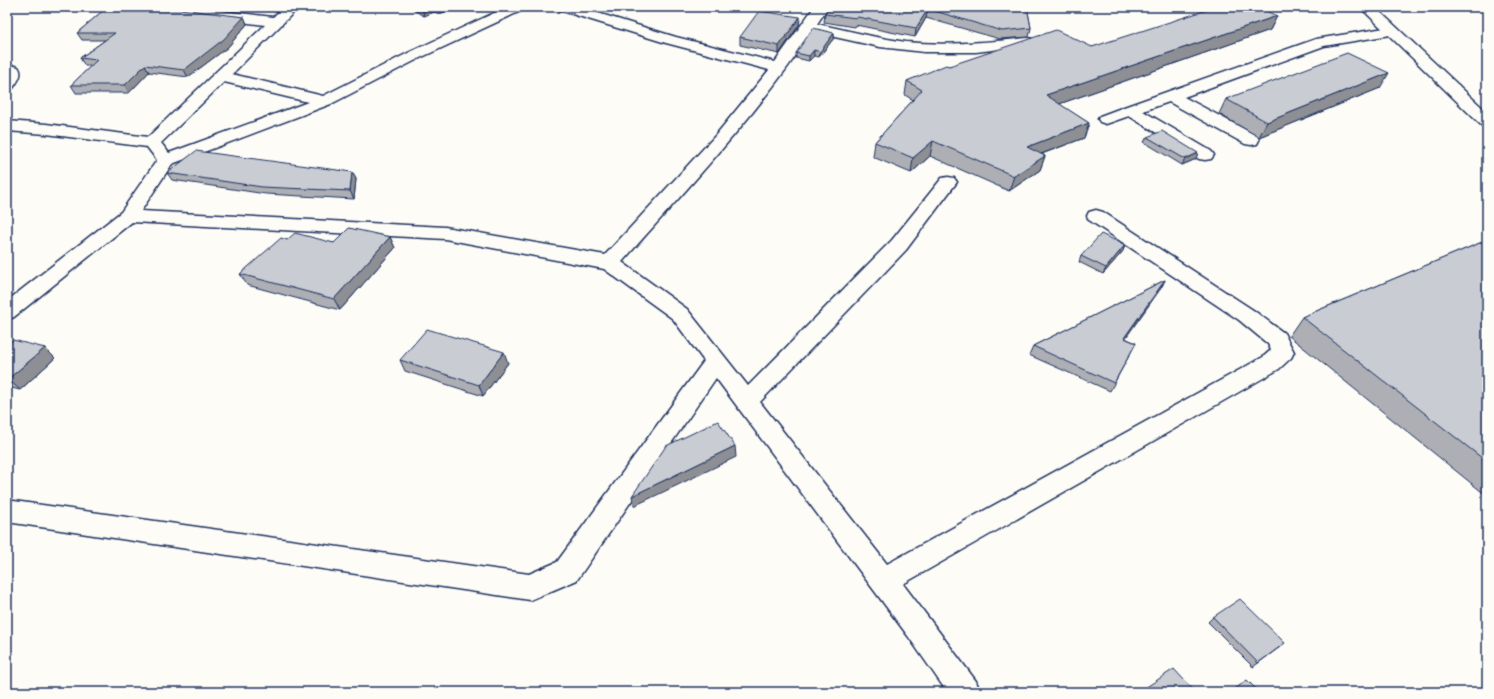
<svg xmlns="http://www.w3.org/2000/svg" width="1494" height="699" viewBox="0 0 1494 699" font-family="'Architects Daughter',sans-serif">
<rect width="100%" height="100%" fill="#fdfcf7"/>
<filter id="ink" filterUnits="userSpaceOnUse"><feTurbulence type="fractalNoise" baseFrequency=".025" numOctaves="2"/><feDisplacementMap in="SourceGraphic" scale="8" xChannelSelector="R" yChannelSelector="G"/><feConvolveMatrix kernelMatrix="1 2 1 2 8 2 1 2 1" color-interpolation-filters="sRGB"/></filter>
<g filter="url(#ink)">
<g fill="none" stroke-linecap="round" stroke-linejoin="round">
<g stroke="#1b2f5e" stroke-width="3">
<g id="minor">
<path d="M145,7H186L273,17L284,7H299L232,74L323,96L410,52L507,7H525L523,10L420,58L331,104L172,164L141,211L445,227L605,255L715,136L769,70L666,43L559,10L557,7H578L676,37L775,62L814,7H828L817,24C847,30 876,38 906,42C947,46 988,42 1028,38L1033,39L1035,42L1033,45L976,52H924L880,47L812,32C758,114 688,187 622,262L687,309L748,386L892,240L942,178L948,177L954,178L957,182L906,250L760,402L887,564L1263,357L1271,350L1268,344L1239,320L1089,220L1087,216L1089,212L1096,210L1103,212L1253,310L1284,333L1294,352L1291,358L1279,369L903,584L976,681L980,692H947L908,636L716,378L577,580L530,600L7,522V500L529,574L557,562L704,361L673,319L604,269L445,239L132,222L14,317L7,320V301L121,212L157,160L147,147L46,134L7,131V121L46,124L148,137L265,25L152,11L147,10ZM224,82L308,102L169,153L161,143Z"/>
<path d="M1391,27L1396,28L1398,31L1396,34L1324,46L1184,97L1257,136L1259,140L1257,144L1251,145L1245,144L1169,102L1143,111L1211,151L1214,155L1211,159L1205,160L1199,159L1129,116L1106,124L1100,122L1098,119L1100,116L1124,107L1316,39Z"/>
<path d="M7,64L18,67C24,74 17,82 13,88L7,90Z"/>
</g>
</g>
<g stroke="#1b2f5e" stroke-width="3">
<path id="highway" d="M1360,7H1375L1487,112V126L1481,125Z"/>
</g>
<use href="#minor" fill="#fdfcf7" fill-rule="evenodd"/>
<use href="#highway" fill="#fdfcf7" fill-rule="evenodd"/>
</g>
<g fill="#adafb5" stroke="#1b2f5e">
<path d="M107,7H148L149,9L244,17L247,24L228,47L188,77L149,72L129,93H76L71,85L91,66H85L80,58L105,40H82L77,33Z"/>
<path d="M409,7H457L439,14L434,12L424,16Z"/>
<path d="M829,7H1027L1031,28L1029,37L1000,39L926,18L915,37L856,25L855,27L824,22L825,14Z"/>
<path d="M1277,16L1270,30L1059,104L1089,123L1084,138L1042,154L1045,156L1040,170L1009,191L930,156L911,173L873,157L875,142L913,100L905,95L907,81L949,66L1092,47Z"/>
<path d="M800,17L799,25L779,54L740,45V37Z"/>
<path d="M834,33V38L819,57L814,56L809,61L796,58V53Z"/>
<path d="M1380,88L1259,137L1219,114L1226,99Z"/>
<path d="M1147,137L1196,159L1182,165L1144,142Z"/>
<path d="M352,172L356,179L354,199L266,194L172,180L167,173Z"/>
<path d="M390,237L395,248L340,310L247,285L240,274L287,240L334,243Z"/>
<path d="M1487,240V496L1289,336L1302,317Z"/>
<path d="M1125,245L1123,251L1103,274L1079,262L1081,256Z"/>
<path d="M1165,280L1161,288L1125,338L1136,343L1110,391L1029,355L1033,346Z"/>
<path d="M7,345L45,348L55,358L20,390L7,387Z"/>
<path d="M400,360L508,363L483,396L405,371Z"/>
<path d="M1213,617L1280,647L1253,667L1208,622Z"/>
</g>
<g fill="#8d8f94" stroke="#1b2f5e">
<path d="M144,7H148L151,12L143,9Z"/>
<path d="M425,7H433L434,12L424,16L422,8Z"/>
<path d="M437,7H457L439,14Z"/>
<path d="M928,9L926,18L915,37L916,28Z"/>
<path d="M1277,16L1270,30L1042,110L1046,95Z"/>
<path d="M244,17L247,24L228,47L188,77L184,70Z"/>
<path d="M800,17L799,25L779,54V46Z"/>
<path d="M834,33V38L819,57L820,52Z"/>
<path d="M814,50V56L809,61V56Z"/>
<path d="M145,65L149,72L129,93L125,85Z"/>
<path d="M1389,73L1380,88L1259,137L1267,122Z"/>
<path d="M1089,123L1084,138L1022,161L1027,147Z"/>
<path d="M933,141L930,156L911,173L913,158Z"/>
<path d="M1198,153L1196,159L1182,165L1185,159Z"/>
<path d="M1045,156L1040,170L1009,191L1014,176Z"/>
<path d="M352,172L356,179L354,199L350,191Z"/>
<path d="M390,237L395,248L340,310L334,299Z"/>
<path d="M1125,245L1123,251L1103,274L1106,268Z"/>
<path d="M1165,280L1161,288L1120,346L1124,338Z"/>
<path d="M45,348L55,358L20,390L8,379Z"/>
<path d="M504,352L508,363L483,396L479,385Z"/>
<path d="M735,446L736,457L634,506L632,496Z"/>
</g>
<g fill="#c9ccd3" stroke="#1b2f5e">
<path d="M107,7H144L143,9H180L244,17L224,39L184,70L145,65L125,85H71L97,60L80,58L115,33H77Z"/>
<path d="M829,7H1027L1031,28L1002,31L928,9L916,28L857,17L856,18L825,14Z"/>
<path d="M1216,7H1258L1277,16L1046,95L1089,123L1027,147L1045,156L1014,176L933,141L913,158L875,142L922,90L907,81L946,65L949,66L1056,30L1092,47Z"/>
<path d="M759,11L800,17L779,46L740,37Z"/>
<path d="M813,28L834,33L820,52L814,50L809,56L796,53Z"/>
<path d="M1347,53L1389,73L1267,122L1226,99Z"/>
<path d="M1162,131L1198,153L1185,159L1147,137Z"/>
<path d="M196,151L352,172L350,191L262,187L167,173Z"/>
<path d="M349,228L390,237L334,299L240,274L281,238L287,240L295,233L334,243Z"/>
<path d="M1101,234L1125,245L1106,268L1081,256Z"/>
<path d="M1487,240V462L1302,317Z"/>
<path d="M1165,280L1124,338L1136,343L1114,383L1033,346Z"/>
<path d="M427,329L504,352L479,385L400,360Z"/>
<path d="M13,340L45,348L8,379H7V345Z"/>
<path d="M718,421L735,446L632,496L666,446Z"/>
<path d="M1240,599L1285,643L1258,663L1213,617Z"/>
<path d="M1174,669L1195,692H1139Z"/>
<path d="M1247,680L1259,692H1231Z"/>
</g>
</g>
<rect width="1494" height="699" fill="none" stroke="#fdfcf7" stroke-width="24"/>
<rect x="12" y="12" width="1470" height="675" fill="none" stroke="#1b2f5e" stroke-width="1.5" filter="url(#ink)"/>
</svg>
